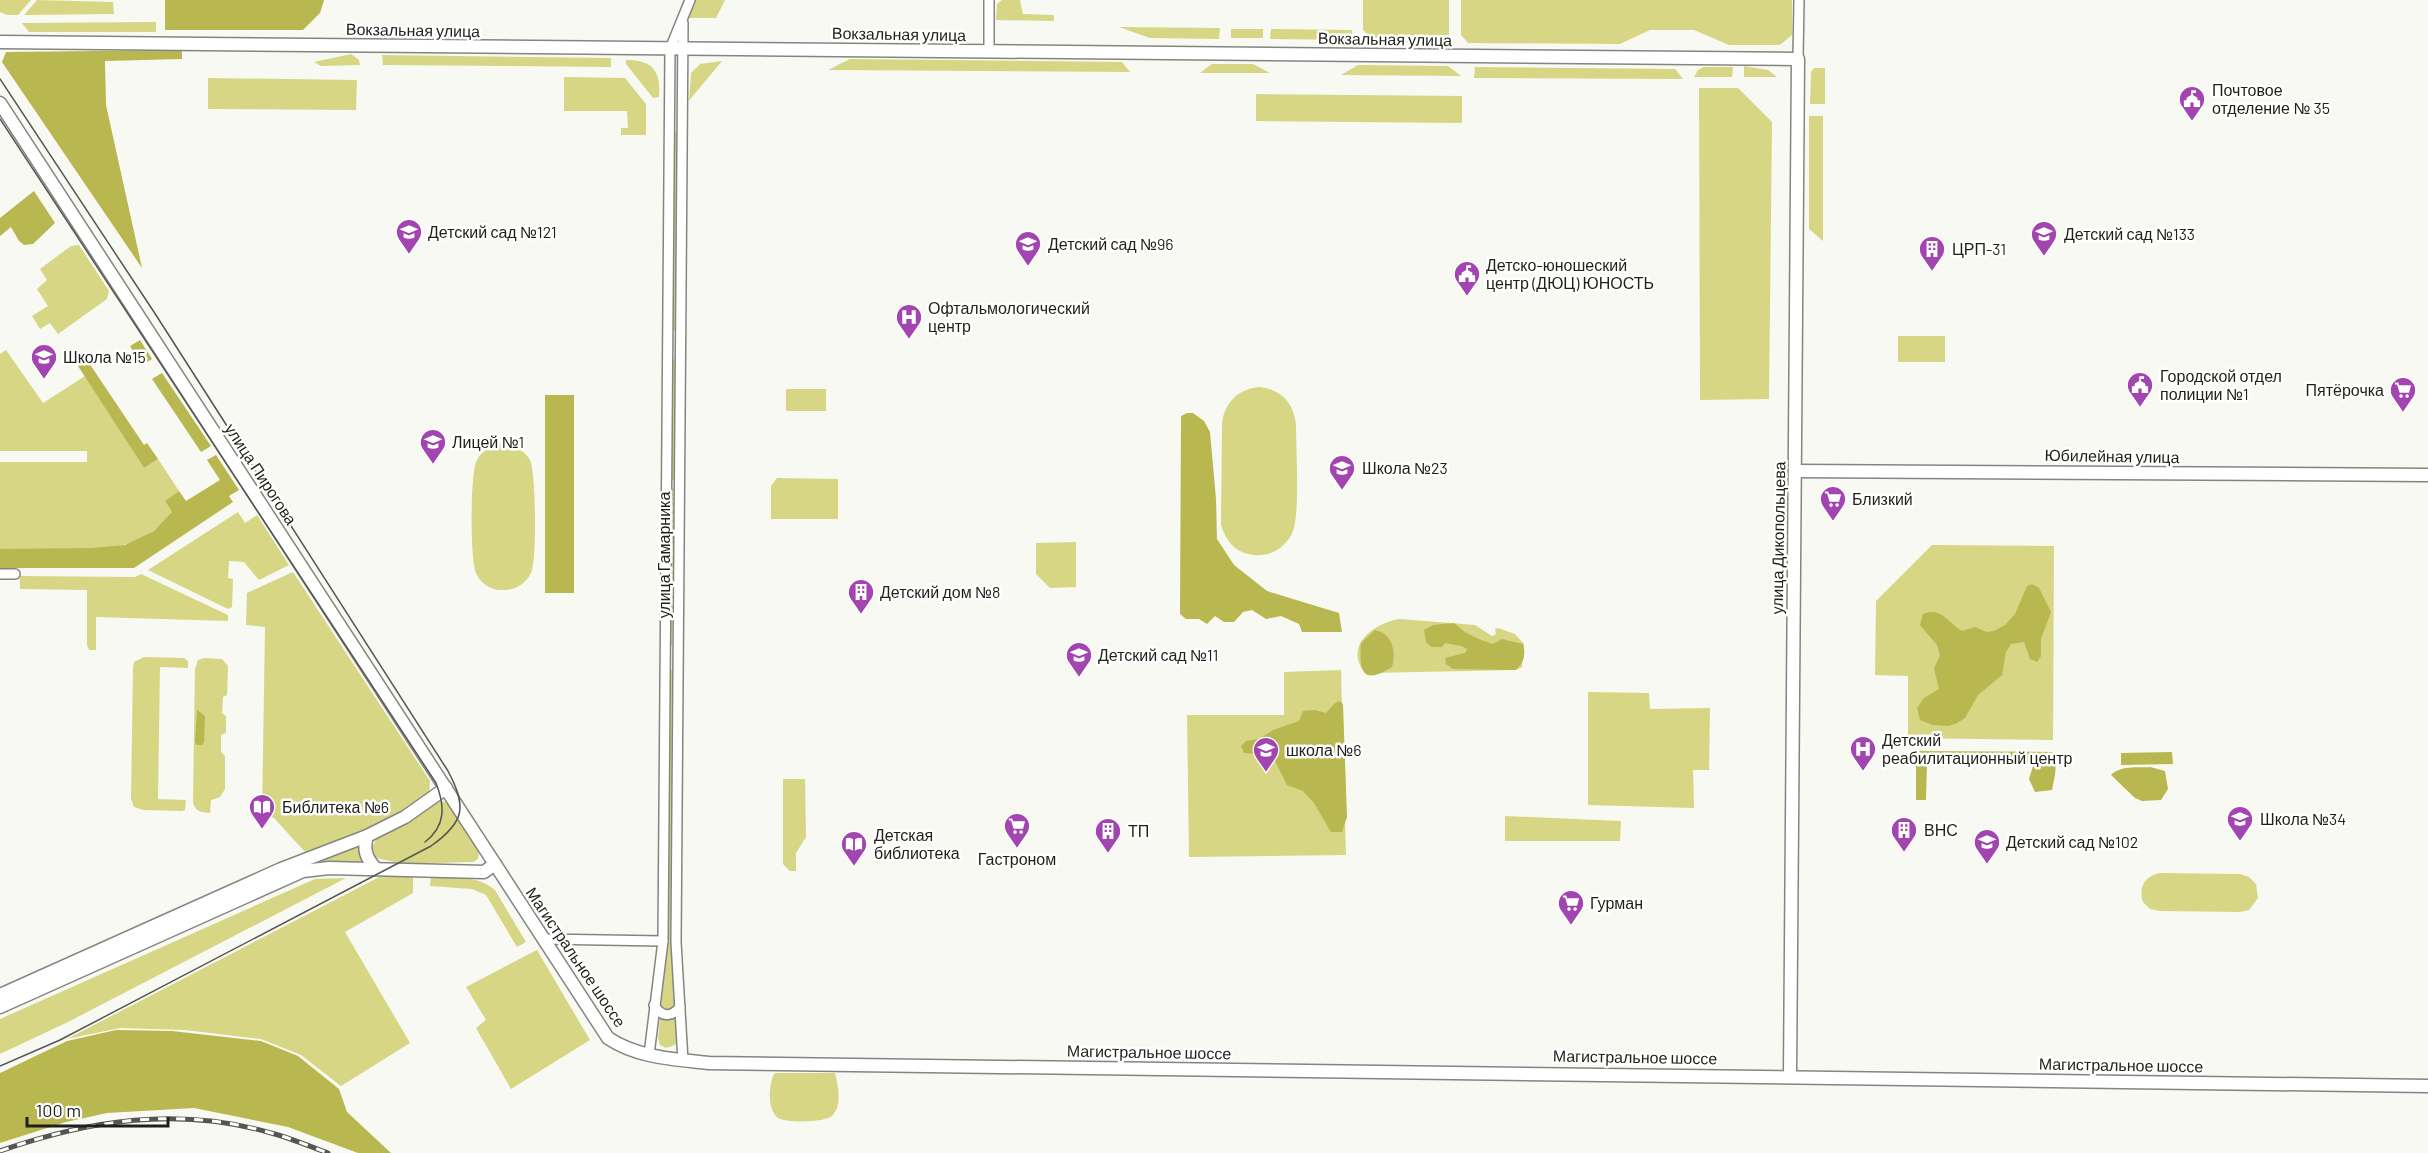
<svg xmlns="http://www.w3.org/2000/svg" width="2428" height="1153" viewBox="0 0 2428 1153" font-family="Barlow,sans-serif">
<rect width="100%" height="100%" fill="#f8f9f3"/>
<g fill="#d6d684">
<path d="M0,0H31L18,15H7L0,12Z"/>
<path d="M37,0L113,2L114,14L24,15Z"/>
<path d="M690,0H725L716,18H683Z"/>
<path d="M1002,0H1020L1023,14L1054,15V21L996,20L997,4Z"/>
<path d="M1363,0H1449V34L1443,43L1375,42L1363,30Z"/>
<path d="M1461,0H1792V35L1780,45H1729L1694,30H1650L1620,44L1468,43L1461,35Z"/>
<path d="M156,22V32H29L22,23Z"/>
<path d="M1119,27L1220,28L1219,39L1150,38Z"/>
<rect x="1231" y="29" width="32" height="9"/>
<path d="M1271,29L1352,30V40L1270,39Z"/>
<path d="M351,54L359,60L360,65L321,66L314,62Z"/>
<path d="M382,55L611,58V67L383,65Z"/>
<path d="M850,59L1122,62L1130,72L828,70Z"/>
<path d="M626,60C652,60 661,70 659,97L653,98L626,64Z"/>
<path d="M722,61L692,97L689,101L691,73L700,64Z"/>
<path d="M1212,64H1253L1270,73H1200Z"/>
<path d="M1358,65L1448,66L1461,76L1341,75Z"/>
<path d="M1744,66L1768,70L1777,77H1744Z"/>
<path d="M1475,67L1675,69L1683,79L1474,78Z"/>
<path d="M1704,67H1733L1732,77H1694L1698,70Z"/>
<path d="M1814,68H1825V104H1810L1811,72Z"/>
<path d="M564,77L625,78L646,104V135H621V128H628L627,111H564Z"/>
<path d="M208,78L357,80L356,110L208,109Z"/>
<path d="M1699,88H1738L1772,122L1769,399L1700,400Z"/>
<path d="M1256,94L1462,96V123L1256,121Z"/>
<path d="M1809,116H1823V241L1809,229Z"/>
<path d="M677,131L678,132L675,331L672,330L674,132Z"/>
<path d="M79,245L109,291L107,299L58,334L50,323L40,329L32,316L48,306L37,289L47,280L40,269L71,246Z"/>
<rect x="1898" y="336" width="47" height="26"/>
<path d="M6,350L43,403L85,376L144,468L158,459L179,491L165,501L172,512C161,528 146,538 127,544C96,553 34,549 0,549V462H87V451H0V354Z"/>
<path d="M673,359L676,360V480H670Z"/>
<path d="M1259,387C1281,389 1294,403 1296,425C1296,449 1300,512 1293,531C1286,549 1267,559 1248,554C1234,551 1225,539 1221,525L1222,424C1224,403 1238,389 1259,387Z"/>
<rect x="786" y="389" width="40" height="22"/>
<path d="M503,444C514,446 524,450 530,460C536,471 537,561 531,573C525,585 513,591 501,590C490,590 480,583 476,573C470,561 470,471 477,460C482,450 492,446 503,444Z"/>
<path d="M777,478L838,479V519H771V486Z"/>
<path d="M672,488L675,489L672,646L670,645Z"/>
<path d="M238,512L245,523L257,515L289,565L259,580L244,562L229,561L228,578L233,579L232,607L228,609L148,570Z"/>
<path d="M1076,542V587L1050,588L1036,574V543Z"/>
<path d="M1932,545L2054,546L2053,740L1908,738V676L1875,675L1876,601Z"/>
<path d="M293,572L430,781L429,795L392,817L312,853H306L274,818L262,814L265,627L246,625L247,593Z"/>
<path d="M141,574L228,615V621L96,617V650H89L87,645V590L20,589V576L135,577Z"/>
<path d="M1400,619L1475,625L1492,636L1496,634L1495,629L1498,628L1515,634L1524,644L1522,667L1516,670L1371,673L1363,670C1345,643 1377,622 1400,619Z"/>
<path d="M144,657L184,658L188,661V668L160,667L158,799L186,800L185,810L182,811L143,810L134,807L131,799L133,667L134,662Z"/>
<path d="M204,658L222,659L228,666L227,695L223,697L222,713L226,716V733L221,735V752L225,756V789L220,797L211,800L210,813C201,812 195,812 193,802L195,669L198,660Z"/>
<path d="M671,670L674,671L678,1039L675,1045L666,1048L660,1045L658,1038L667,942Z"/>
<path d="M1341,670L1346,855L1189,857L1187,715H1284V672Z"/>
<path d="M1588,692L1649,693L1650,709L1710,708L1709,770H1693L1694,808L1588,805Z"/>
<path d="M783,779H805L806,837L796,853V871H790L783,864Z"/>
<path d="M443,801L450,805L479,848L478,859L473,862L403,864L376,858L372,848L376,839L435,803Z"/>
<path d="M1505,816L1621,821L1620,841H1505Z"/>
<path d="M359,845L363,862L317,863Z"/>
<path d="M2160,873L2240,874L2249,877L2256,884L2258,898L2249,910L2240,912L2160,911L2150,909L2143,902C2138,887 2145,876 2160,873Z"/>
<path d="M385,874L413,876V893L345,932L410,1043L341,1086L301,1055L261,1039L185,1030L120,1028L67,1039Z"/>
<path d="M431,877C453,878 478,875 495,890L526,942L517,947L486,895L472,889L430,886Z"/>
<path d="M346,878L68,1022L0,1054V1019L315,879Z"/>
<path d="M537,950L590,1040L511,1089L476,1028L486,1020L466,987Z"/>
<path d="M775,1073H835C838,1086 842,1104 833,1115C826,1123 786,1123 778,1118C767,1110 768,1083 775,1073Z"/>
</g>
<g fill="#b9b74f">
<path d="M165,0H324L320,13L303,30H165Z"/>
<path d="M182,50V59L105,61L106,105L142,268L2,62L6,52Z"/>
<path d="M34,191L55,223L33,244L24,245L19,241L11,227L0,236V218Z"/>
<path d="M140,340L152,359L142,365L130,346Z"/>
<path d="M87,360L144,445L147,443L158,459L144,468L78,366Z"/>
<path d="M162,373L211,446L201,452L152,379Z"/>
<rect x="545" y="395" width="29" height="198"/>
<path d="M1187,413H1193L1204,421L1210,432L1216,499L1217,539L1234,565L1267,591L1339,613L1342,632H1302L1299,624L1281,616L1266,619L1252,610L1243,612L1234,622H1224L1215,616L1207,624L1199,619H1186L1180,614L1181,416Z"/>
<path d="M216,455L239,490L229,496L233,502L134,568H0V549L92,548L125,545L154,531L172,512L165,501L179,491L186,501L220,480L207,460Z"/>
<path d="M2032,584L2039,588L2051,612L2041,639V656L2037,662L2030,659L2024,642L2011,644L2006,652L2002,675L1978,695L1965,718L1957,723L1949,726L1933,725L1920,720L1917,708L1924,698L1939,689L1934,668L1940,656L1937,645L1920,625L1923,614C1940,606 1949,623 1962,631L1975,627L1987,632L1994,631L2005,625L2015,614L2027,586Z"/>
<path d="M1454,623C1464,633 1479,640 1493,644L1502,639L1523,644C1526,655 1524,662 1516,670L1453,669L1446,664L1445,658L1465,653L1467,649L1461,646L1445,643L1442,647H1431L1426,642L1424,630L1433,625Z"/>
<path d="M1375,630C1393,634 1396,652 1392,667C1362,686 1359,671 1361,643Z"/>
<path d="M1340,701L1343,704L1347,817L1342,832H1331L1314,803L1303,791L1287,785L1272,755L1244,753L1241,746L1246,741L1259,739L1273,730L1299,721L1303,711L1315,710L1326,713L1335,703Z"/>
<path d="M197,710L205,716L204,742L202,745H197L195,742Z"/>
<path d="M1916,751L2052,752C2059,765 2054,778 2052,790L2035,792L2029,779L2034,763L1927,762L1926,800H1916Z"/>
<path d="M2172,752L2173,764L2121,765V753Z"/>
<path d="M2150,767L2165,771L2168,789L2161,800L2142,801L2135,798L2111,775C2121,765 2137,768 2150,767Z"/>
<path d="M116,1030L172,1031L261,1041L298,1056L339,1089L347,1112L391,1153H358L288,1127L194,1108L107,1113L66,1122L0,1143V1073L67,1041Z"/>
</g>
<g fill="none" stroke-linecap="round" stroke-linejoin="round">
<g stroke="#858580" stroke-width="12">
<g id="minor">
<path d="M683,23L676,942L683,1061"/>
<path d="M989,51V0"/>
<path d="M1798,59L1799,0"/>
<path d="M0,574H15"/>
<path d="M543,939L663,941"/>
<path d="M654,1005C661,1017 671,1018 680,1007"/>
<path d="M649,1055L663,941L670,49L690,0"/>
</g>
</g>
<g stroke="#858580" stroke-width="15">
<g id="major">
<path d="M0,42L1798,59L1790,1076"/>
<path d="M0,103L608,1038C638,1058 674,1059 709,1063L2428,1086"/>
<path d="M1796,471L2428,475"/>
<path d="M367,836C363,850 366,858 376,869"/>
<path d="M0,995L281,869L367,836L405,817L446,788"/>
<path d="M0,1007L303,871L329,868L484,872L495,864"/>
</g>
</g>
<use href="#minor" stroke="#fff" stroke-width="9"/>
<use href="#major" stroke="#fff" stroke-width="12"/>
<g stroke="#555653" stroke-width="1.5">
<path d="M0,79L154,312L448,771C467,807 465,822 431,846L60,1040L0,1066"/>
<path d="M0,119L436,783C445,806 446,826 425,842"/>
</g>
<g stroke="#555653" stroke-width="5">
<path id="rail" d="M0,1151C89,1120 179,1106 271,1133C290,1138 309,1146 328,1153"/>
</g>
<use href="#rail" stroke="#fffffe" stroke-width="3" stroke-dasharray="9" stroke-linecap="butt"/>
</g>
<defs>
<g id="civic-pin" transform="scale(1.35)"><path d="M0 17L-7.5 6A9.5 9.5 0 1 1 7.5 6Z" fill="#a245b0" stroke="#fffffe"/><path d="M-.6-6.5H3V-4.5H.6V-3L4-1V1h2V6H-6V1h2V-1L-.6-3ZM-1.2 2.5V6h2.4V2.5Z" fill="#fff"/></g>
<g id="school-pin" transform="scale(1.35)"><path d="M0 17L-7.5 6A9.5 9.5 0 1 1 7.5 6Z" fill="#a245b0" stroke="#fffffe"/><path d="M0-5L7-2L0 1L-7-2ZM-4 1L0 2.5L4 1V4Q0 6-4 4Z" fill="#fff"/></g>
<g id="building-pin" transform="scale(1.35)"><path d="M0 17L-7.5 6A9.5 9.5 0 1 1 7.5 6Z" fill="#a245b0" stroke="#fffffe"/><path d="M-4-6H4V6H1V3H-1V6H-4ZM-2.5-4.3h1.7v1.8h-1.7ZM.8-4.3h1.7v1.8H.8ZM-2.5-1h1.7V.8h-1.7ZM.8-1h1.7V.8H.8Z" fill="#fff"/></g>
<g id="hospital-pin" transform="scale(1.35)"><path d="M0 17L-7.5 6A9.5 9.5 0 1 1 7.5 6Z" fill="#a245b0" stroke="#fffffe"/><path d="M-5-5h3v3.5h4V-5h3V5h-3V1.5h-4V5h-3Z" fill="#fff"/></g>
<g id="supermarket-pin" transform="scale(1.35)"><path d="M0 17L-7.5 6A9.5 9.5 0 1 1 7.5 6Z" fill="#a245b0" stroke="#fffffe"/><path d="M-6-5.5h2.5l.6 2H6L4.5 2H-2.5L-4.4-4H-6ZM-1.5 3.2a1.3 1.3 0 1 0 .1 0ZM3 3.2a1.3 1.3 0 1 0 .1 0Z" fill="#fff"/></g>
<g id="library-pin" transform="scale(1.35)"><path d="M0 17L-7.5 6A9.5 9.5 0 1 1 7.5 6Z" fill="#a245b0" stroke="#fffffe"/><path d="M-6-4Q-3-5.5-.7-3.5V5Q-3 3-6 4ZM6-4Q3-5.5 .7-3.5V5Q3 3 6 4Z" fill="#fff"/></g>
</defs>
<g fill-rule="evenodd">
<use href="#civic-pin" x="2192" y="99"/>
<use href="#school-pin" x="409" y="232"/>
<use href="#school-pin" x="2044" y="234"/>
<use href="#school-pin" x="1028" y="244"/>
<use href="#building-pin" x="1932" y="249"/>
<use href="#civic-pin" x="1467" y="274"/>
<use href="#hospital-pin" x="909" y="317"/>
<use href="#school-pin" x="44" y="357"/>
<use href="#civic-pin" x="2140" y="385"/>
<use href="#supermarket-pin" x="2403" y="390"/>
<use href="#school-pin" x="433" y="442"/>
<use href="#school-pin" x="1342" y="468"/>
<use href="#supermarket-pin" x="1833" y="499"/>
<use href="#building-pin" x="861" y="592"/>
<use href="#school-pin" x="1079" y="655"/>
<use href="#hospital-pin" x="1863" y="749"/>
<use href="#school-pin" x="1266" y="750"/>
<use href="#library-pin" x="262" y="807"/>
<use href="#school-pin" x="2240" y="819"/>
<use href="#supermarket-pin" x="1017" y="826"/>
<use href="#building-pin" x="1904" y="830"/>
<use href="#building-pin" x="1108" y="831"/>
<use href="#school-pin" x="1987" y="842"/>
<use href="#library-pin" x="854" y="844"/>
<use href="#supermarket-pin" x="1571" y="903"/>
</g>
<g text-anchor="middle" stroke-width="5" stroke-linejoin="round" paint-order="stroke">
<g font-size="16" fill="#1f1f1d" stroke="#fffffe">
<text transform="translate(413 30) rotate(1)" y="6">Вокзальная улица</text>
<text transform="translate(899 34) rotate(1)" y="6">Вокзальная улица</text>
<text transform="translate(1385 39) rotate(1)" y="6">Вокзальная улица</text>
<text transform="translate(2112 456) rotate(1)" y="6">Юбилейная улица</text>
<text transform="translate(261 474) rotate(57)" y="6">улица Пирогова</text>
<text transform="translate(1778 538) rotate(-89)" y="6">улица Дикопольцева</text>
<text transform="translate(664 555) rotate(-90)" y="6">улица Гамарника</text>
<text transform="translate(576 957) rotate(56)" y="6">Магистральное шоссе</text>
<text transform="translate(1149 1052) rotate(1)" y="6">Магистральное шоссе</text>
<text transform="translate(1635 1057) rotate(1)" y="6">Магистральное шоссе</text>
<text transform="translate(2121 1065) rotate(1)" y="6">Магистральное шоссе</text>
</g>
<g font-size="16" fill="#1f1f1d" stroke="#fffffe" text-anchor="start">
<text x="2212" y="96">Почтовое<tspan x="2212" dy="18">отделение № 35</tspan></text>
<text x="428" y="238">Детский сад №121</text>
<text x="2064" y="240">Детский сад №133</text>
<text x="1048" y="250">Детский сад №96</text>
<text x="1952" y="255">ЦРП-31</text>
<text x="1486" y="271">Детско-юношеский<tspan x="1486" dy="18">центр (ДЮЦ) ЮНОСТЬ</tspan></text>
<text x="928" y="314">Офтальмологический<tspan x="928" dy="18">центр</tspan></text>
<text x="63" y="363">Школа №15</text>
<text x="2160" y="382">Городской отдел<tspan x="2160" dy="18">полиции №1</tspan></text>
<text x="2384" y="396" text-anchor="end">Пятёрочка</text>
<text x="452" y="448">Лицей №1</text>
<text x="1362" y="474">Школа №23</text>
<text x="1852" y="505">Близкий</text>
<text x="880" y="598">Детский дом №8</text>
<text x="1098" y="661">Детский сад №11</text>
<text x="1882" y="746">Детский<tspan x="1882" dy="18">реабилитационный центр</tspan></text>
<text x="1286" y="756">школа №6</text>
<text x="282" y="813">Библитека №6</text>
<text x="2260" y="825">Школа №34</text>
<text x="1924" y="836">ВНС</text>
<text x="1128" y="837">ТП</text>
<text x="874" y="841">Детская<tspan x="874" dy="18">библиотека</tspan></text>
<text x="2006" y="848">Детский сад №102</text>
<text x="1017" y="865" text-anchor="middle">Гастроном</text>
<text x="1590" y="909">Гурман</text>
</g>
</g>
<path d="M27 1117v9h141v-9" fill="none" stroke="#1f1f1d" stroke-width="3"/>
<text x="36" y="1117" font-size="18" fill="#1f1f1d" stroke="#fffffe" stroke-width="4.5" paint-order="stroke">100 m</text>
</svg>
